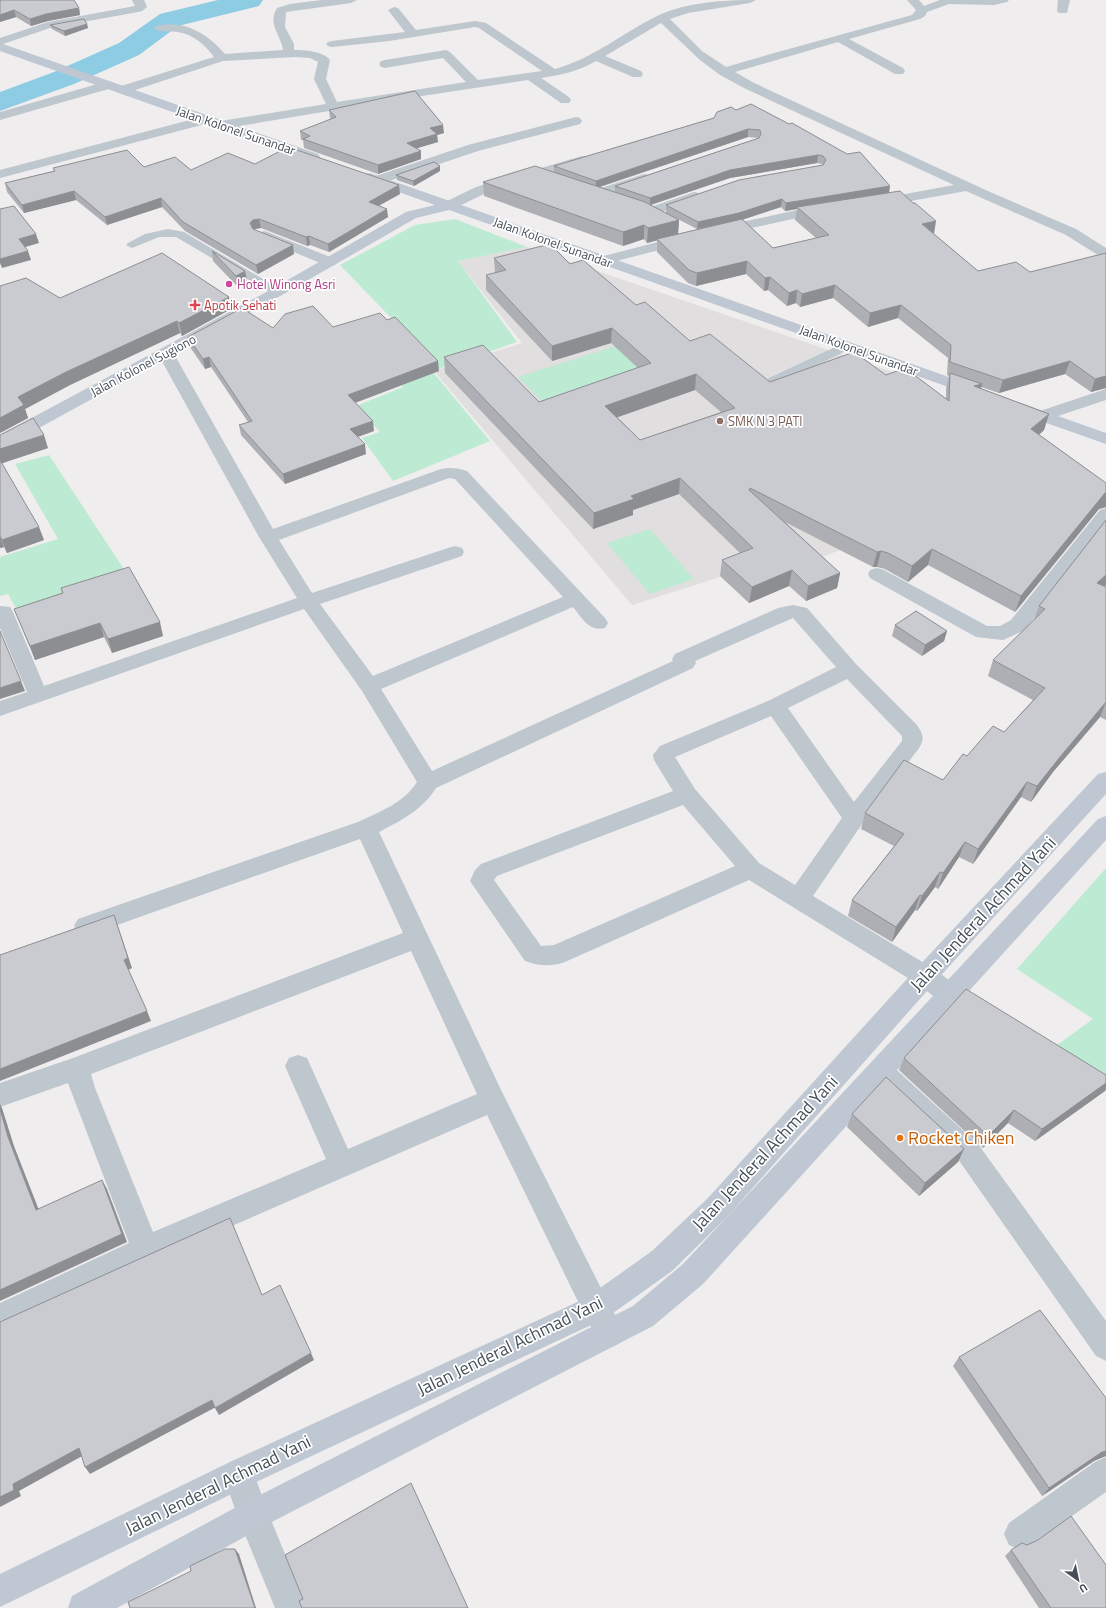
<svg xmlns="http://www.w3.org/2000/svg" width="1106" height="1608" viewBox="0 0 1106 1608" font-family="'Titillium Web',sans-serif">
<rect width="100%" height="100%" fill="#efeded"/>
<path fill="#e0dede" d="M527,247L913,379L949,510L819,558L758,565L632,605L434,371L522,343L458,261Z"/>
<g fill="#bdead2">
<path d="M455,219L527,247L458,261L517,342L432,371L490,441L393,481L362,438L380,432L371,422L345,413L361,404L403,387L392,370L430,358L340,265L415,225Z"/>
<path d="M616,346L649,376L549,409L518,377Z"/>
<path d="M49,455L129,577L18,612L8,594L0,596V557L58,539L15,464Z"/>
<path d="M650,529L694,579L650,594L607,543Z"/>
<path d="M1106,868V1077L1053,1048L1093,1019L1017,969Z"/>
</g>
<g fill="none" stroke-linecap="round" stroke-linejoin="round">
<path fill="#8ecce4" fill-rule="evenodd" d="M218,0H263L259,6L178,26L139,55L74,84L0,111V92L54,72L119,43L160,14Z"/>
<g fill="#bec6ce" fill-rule="evenodd">
<path d="M168,229L184,232L281,290L283,292L281,294H273L176,237H159L132,248L126,245L128,243L145,234Z"/>
<path d="M846,342L850,343L852,346L850,349L777,384H769L767,381L769,378Z"/>
</g>
<g fill="#bec6ce" fill-rule="evenodd">
<path d="M132,0H144L147,7L142,11L138,12L50,28L0,45V38L48,22L135,6Z"/>
<path d="M322,0H357L351,3L286,12L285,27L294,44V50C305,50 323,51 330,60L326,79L337,102L466,82L443,58L385,68L381,67L379,64L381,61L385,60L446,50L450,52L478,80L542,71L479,28L475,27L389,41L332,47L328,46L326,44L328,42L332,41L405,32L388,10L394,7L398,8L416,30L475,21L486,23L555,69C592,59 623,33 657,16C687,2 724,0 756,0L750,3L688,13L670,19L702,51L726,67L778,52L912,15L916,10L907,0H919L924,6L940,0H1009L1007,2L994,5L949,4L927,12L925,16L920,19L849,39L903,68L905,71L903,74H895L838,42L735,72L754,83L990,192L1076,229L1106,248V258L1101,257L1066,235L966,191L878,207L873,206L871,203L873,200L954,185L746,89L720,75L700,60L661,23L605,56L641,71L643,74L641,77H633L596,61C579,71 561,75 541,78L569,97L571,100L569,103H561L528,80L395,100L221,129L216,128L215,125L216,122L221,121L326,104L314,79L318,62L310,58L296,57L223,61L126,93H118L116,90L118,87L214,57C205,45 193,34 178,32C171,31 163,32 156,30L154,28L156,26C184,19 208,34 225,54L283,50C281,35 267,24 277,8L290,4Z"/>
<path d="M1058,0H1070L1067,13H1059L1057,11Z"/>
<path d="M108,81L112,82L114,85L112,88L0,120V112Z"/>
<path d="M205,116L209,117L211,120L209,123L0,178V170Z"/>
<path d="M576,117L580,118L582,121L580,124L478,151L383,183H373L371,180L373,177L468,145Z"/>
<path d="M582,156L587,157L589,160L587,163L486,193L455,208L450,209L445,208L443,205L445,202L476,187Z"/>
<path d="M644,174L649,175L651,178L649,181L597,198L592,197L590,194L592,191Z"/>
<path d="M694,192L699,193L701,196L699,199L650,216L645,215L643,212L645,209Z"/>
<path d="M826,206L831,207L833,210L831,213L802,217L719,235L714,234L712,231L714,228L719,227L802,209Z"/>
<path d="M265,231L335,259L337,262L335,265L330,266L325,265L260,238L258,235L260,232Z"/>
<path d="M685,235L690,236L692,239L690,242L605,264L600,263L598,260L600,257Z"/>
<path d="M166,349L172,351L174,354L273,529L441,469C450,467 458,468 467,471L605,618L608,623L605,628C589,632 582,618 573,607L381,689L432,771L673,661L672,659L675,654L778,608L793,605L807,608L856,664L917,725C923,734 925,739 919,748L862,824L813,896L934,969L958,987L961,994L958,1001L949,1004L940,1001L916,983L749,880L565,962C550,967 539,966 525,961L470,881L475,870L481,864L673,791L654,760L653,755L660,746L768,701L836,667L793,618L695,661L696,663L693,668L436,788C422,810 402,820 379,832L502,1092L606,1298L625,1333L620,1343L610,1348L600,1343L586,1318L487,1115L156,1259L0,1332V1303L129,1243L68,1083L0,1107V1083L73,1058L403,933L360,839L86,936L78,933L74,926L78,919L358,822C379,812 404,803 417,782L362,691L304,609L0,716V701L27,692L0,628V606L10,607L13,612L44,686L297,598L259,537L158,354L160,351ZM449,478L455,479L563,597L373,676L320,604L462,556L464,552L462,548L455,546L448,548L312,593L279,540ZM847,679L902,736V741L854,802L788,708ZM771,716L842,818L795,885L759,863L695,789L675,757ZM683,805L735,866L554,945L541,946L494,880L497,876ZM411,951L477,1094L348,1149L307,1058L298,1055L289,1058L285,1066L326,1159L153,1232L95,1088L91,1074Z"/>
<path d="M1106,389V400L1043,421L1037,420L1035,416L1037,412Z"/>
<path d="M1106,508V526L1025,630L1003,640L976,637L870,578L868,574L870,570L877,568L884,570L987,626H1000L1011,620L1100,510Z"/>
<path d="M880,1060L889,1063L978,1144L1106,1321V1361L1096,1356L960,1162L871,1079L867,1071L871,1063Z"/>
<path d="M1106,1457V1492L1031,1545L1020,1550L1009,1545L1004,1534L1009,1523L1095,1462Z"/>
<path d="M239,1458L250,1463L269,1515L307,1608H275L237,1515L223,1474L228,1463Z"/>
</g>
<g fill="#bec7d2" fill-rule="evenodd">
<path d="M0,43L318,154L320,157L318,160H308L0,51Z"/>
<path d="M370,173L983,389L985,392L983,395L977,397L971,395L449,210L416,218L282,295L6,446L0,447V435L272,289L406,212L435,205L365,180L363,177L365,174Z"/>
<path d="M1021,403L1106,433V444L1015,412L1013,408L1015,404Z"/>
<path d="M1106,772V794L934,983L728,1216L672,1271L606,1318L250,1485L0,1607V1574L228,1463L586,1298L652,1251L708,1198L916,969L1098,774Z"/>
<path d="M1106,816V840L703,1284L653,1326L264,1526L117,1608H68L72,1596L242,1504L633,1306L683,1264L1098,819Z"/>
</g>
</g>
<g fill="#aeafb4" fill-rule="evenodd">
<path d="M0,0L79,8L80,15L48,21L31,26L16,17L0,22Z"/>
<path d="M87,24L88,28L65,36L52,29L50,25Z"/>
<path d="M329,110L444,133L437,135L438,142L416,148L421,151V159L378,174L304,148L303,140H301L300,131L331,119L330,118Z"/>
<path d="M736,110L789,124L889,193L934,234L978,271L1030,272L1106,253V388L1091,392L1065,374L999,393L981,387L980,388L1049,414L1044,430L1039,435L1106,483V507L1099,509L1015,612L928,565L908,582L885,569L877,567H873L785,522L840,573L837,588L806,601L789,586L749,603L720,576L722,560L740,553L679,494L633,510V515L593,529L445,373L444,357L539,402L638,368L611,343L552,361L486,290V275L495,273L494,258L570,264L636,305L690,341L770,382L886,375L946,398V388L949,376L947,375L948,358L898,318L868,327L833,298L800,307L796,303L787,306L768,290L764,291L746,274L696,286L688,283L657,252V240L647,243L644,239L623,246L484,196L483,182L554,172V166L714,118ZM748,137L759,138L615,186V192L600,187ZM817,163L822,164L823,165L666,205V213L651,205L730,178ZM781,207L785,211L797,209L795,220L816,238L773,248L742,220ZM668,214L697,229L713,226L678,234L679,220ZM695,390L721,412L640,440L617,417Z"/>
<path d="M255,164L400,194L379,206L388,217L329,252L310,245L307,246L261,228L255,229H254L294,254L258,274L185,231L162,207L107,225L76,200L24,213L7,192L5,183L54,171L53,168L144,167L191,170Z"/>
<path d="M440,171L414,186L397,180L396,175Z"/>
<path d="M212,251L247,280L237,286L213,261Z"/>
<path d="M0,286L60,298L231,309L182,336L180,333L70,385L25,409L28,418L0,433Z"/>
<path d="M333,327L439,371L355,403L374,431L358,437L366,454L285,484L241,435L239,425L248,422L211,367L205,369L190,347L188,337L273,328Z"/>
<path d="M0,435L48,448L2,463L44,540L7,553L4,547L0,548Z"/>
<path d="M1106,520V585L1104,586L1106,587V720L1100,717L1053,772L1031,802L1021,797L973,864L959,857L938,889L935,887L917,911L915,910L892,942L848,916L852,900L894,846L861,829L865,813L943,780L967,756L1004,732L1033,700L988,676L993,660L1034,620L1039,606Z"/>
<path d="M61,588L163,636L112,653L104,637L35,660L14,609L62,593Z"/>
<path d="M895,625L947,631L944,641L922,656L892,636Z"/>
<path d="M904,1058L1106,1075V1089L1105,1091L1035,1141L1008,1123L983,1148L899,1070Z"/>
<path d="M852,1114L964,1149L958,1162L919,1196L847,1127Z"/>
<path d="M959,1357L1106,1398V1456L1094,1461L1042,1496L953,1366Z"/>
<path d="M1027,1545L1106,1608H1039L1005,1556L1011,1550Z"/>
</g>
<g fill="#8d8e92">
<path d="M79,8L80,15L48,21L31,26L30,19L46,14Z"/>
<path d="M14,10L16,17L0,22V15Z"/>
<path d="M87,24L88,28L65,36L64,31Z"/>
<path d="M443,125L444,133L437,135L438,142L408,151L407,143L430,128Z"/>
<path d="M748,129V137L596,188V181Z"/>
<path d="M421,151V159L378,174V165Z"/>
<path d="M818,155L817,163L730,178L650,205V198L730,170Z"/>
<path d="M440,166V171L414,186L413,181Z"/>
<path d="M399,185L400,194L370,210L369,202Z"/>
<path d="M890,186L889,194L797,207V209L785,211L786,203Z"/>
<path d="M74,191L76,200L24,213L22,205Z"/>
<path d="M161,198L162,207L107,225L105,217Z"/>
<path d="M782,199L781,207L738,221L697,229L698,222Z"/>
<path d="M387,209L388,217L329,252L328,244Z"/>
<path d="M259,219L261,228L255,229L252,232L250,223L253,220Z"/>
<path d="M679,220L678,235L647,243L648,228Z"/>
<path d="M936,221L934,234L922,224Z"/>
<path d="M644,225V239L623,246V232Z"/>
<path d="M36,234L39,243L22,248L19,239Z"/>
<path d="M309,236L310,245L307,246L306,237Z"/>
<path d="M293,245L294,254L258,274L256,265Z"/>
<path d="M28,251L31,260L2,268L0,263V259Z"/>
<path d="M747,261L746,274L696,286L697,273Z"/>
<path d="M245,271L247,280L237,286L236,276Z"/>
<path d="M770,277L768,290L764,291L765,278Z"/>
<path d="M835,285L833,298L800,307L802,294Z"/>
<path d="M797,290L796,303L787,306L789,293Z"/>
<path d="M229,297L231,309L182,336L179,323Z"/>
<path d="M901,305L898,318L868,327L870,313Z"/>
<path d="M177,321L180,333L70,385L25,409L28,418L0,433V418L18,397L66,372Z"/>
<path d="M612,328L611,343L552,361V346Z"/>
<path d="M209,357L211,367L205,369L203,359Z"/>
<path d="M438,361L439,371L349,405L348,395Z"/>
<path d="M1070,361L1065,374L999,393L1003,380Z"/>
<path d="M696,374L695,390L604,422L605,406Z"/>
<path d="M1106,376V388L1091,392L1095,379Z"/>
<path d="M982,384L978,400L974,386Z"/>
<path d="M1049,414L1044,430L1027,445L1031,429Z"/>
<path d="M373,421L374,431L351,439L350,429Z"/>
<path d="M44,435L48,448L0,464V449Z"/>
<path d="M365,444L366,454L285,484L283,474Z"/>
<path d="M680,478L679,494L633,510V515L593,529L594,513L631,496Z"/>
<path d="M1105,493H1106V507L1099,509L1015,612L1021,596Z"/>
<path d="M39,527L44,540L7,553L2,540Z"/>
<path d="M0,537L4,547L0,548Z"/>
<path d="M932,549L928,565L908,582L912,566Z"/>
<path d="M881,551L877,567H873L877,552Z"/>
<path d="M792,570L789,586L749,603L752,587Z"/>
<path d="M840,573L837,588L806,601L808,586Z"/>
<path d="M1106,575V585L1091,599L1097,583Z"/>
<path d="M160,622L163,636L112,653L108,639Z"/>
<path d="M100,623L104,637L35,660L30,646Z"/>
<path d="M947,631L944,641L922,656L925,645Z"/>
<path d="M21,681L25,691L0,699V688Z"/>
<path d="M1106,702L1100,717L1053,772L1031,802L1037,786L1060,757Z"/>
<path d="M1027,782L1021,797L973,864L978,849Z"/>
<path d="M965,842L959,857L938,889L943,873Z"/>
<path d="M940,872L935,887L917,911L922,896Z"/>
<path d="M920,895L915,910L892,942L896,927Z"/>
<path d="M114,915L132,968L128,970L124,960Z"/>
<path d="M147,1011L151,1021L0,1081V1069Z"/>
<path d="M1106,1083V1089L1105,1091L1035,1141L1042,1129Z"/>
<path d="M0,1104L2,1108L14,1146L42,1218L36,1210L8,1137L0,1109Z"/>
<path d="M1014,1110L1008,1123L983,1148L988,1136Z"/>
<path d="M964,1149L958,1162L919,1196L925,1183Z"/>
<path d="M102,1180L107,1189L127,1242L0,1301V1290Z"/>
<path d="M311,1353L314,1360L219,1415L215,1408Z"/>
<path d="M212,1400L216,1407L90,1474L85,1467Z"/>
<path d="M79,1448L84,1455L19,1491L21,1496L0,1507V1497L13,1484Z"/>
<path d="M1106,1451V1456L1094,1461L1042,1496L1049,1488L1102,1452Z"/>
<path d="M235,1549L239,1554L256,1608H255Z"/>
</g>
<g fill="#cacbd1" stroke="#8d8e92" fill-rule="evenodd">
<path d="M0,0H74L79,8L46,14L30,19L14,10L0,15Z"/>
<path d="M84,19L87,24L64,31L50,25Z"/>
<path d="M415,91L443,125L430,128L437,134L407,143L421,151L378,165L303,139L310,136L300,131L336,117L329,110Z"/>
<path d="M751,104L789,124L792,123L847,154L860,152L890,186L786,203L782,199L739,213L698,222L666,205L739,180L823,165L826,160L823,156L818,155L730,170L650,198L615,186L759,138L761,134L760,130L748,129L596,181L554,166L714,118L717,112L731,107L736,110Z"/>
<path d="M288,147L399,185L369,202L387,209L328,244L309,236L306,237L259,219L253,220L250,223L253,229L293,245L256,265L183,222L161,198L105,217L74,191L22,205L5,183L55,171L53,168L127,150L144,167L175,157L191,170L228,153L255,164Z"/>
<path d="M434,162L440,166L413,181L396,175Z"/>
<path d="M535,166L645,202L679,220L648,228L644,225L623,232L483,182Z"/>
<path d="M900,191L913,203H915L936,221L922,224L978,271L1016,262L1030,272L1106,253V376L1095,379L1070,361L1003,380L950,362L951,345L901,305L870,313L835,285L802,294L797,290L789,293L770,277L765,278L747,261L697,273L689,270L657,239L742,219L773,248L829,235L797,207Z"/>
<path d="M14,206L36,234L19,239L28,251L0,259V209Z"/>
<path d="M550,244L570,264L583,260L636,305L645,302L690,341L710,334L770,382L854,352L886,375L905,368L949,401L950,373L982,384L974,386L1049,414L1031,429L1106,483V493H1105L1021,596L932,549L912,566L888,553L881,551L877,552L750,488L749,490L840,573L808,586L792,570L752,587L722,560L753,548L680,478L631,496L634,499L594,513L444,357L483,345L539,402L651,363L612,328L552,346L486,275L506,270L494,258ZM696,374L735,408L640,440L605,406Z"/>
<path d="M212,251L245,271L236,276Z"/>
<path d="M162,253L229,297L179,323L177,321L66,372L18,397L24,405L0,418V286L26,278L60,298Z"/>
<path d="M313,306L333,327L380,313L387,320L395,317L438,361L348,395L373,421L350,429L365,444L283,474L239,425L252,421L209,357L203,359L188,337L242,308L273,328L285,314Z"/>
<path d="M33,418L44,435L0,449V435L2,434Z"/>
<path d="M0,460L39,527L2,540L0,536Z"/>
<path d="M1106,520V575L1097,583L1106,587V702L1060,757L1037,786L1027,782L978,849L965,842L943,873L940,872L922,896L920,895L896,927L852,900L904,834L865,813L904,760L943,780L963,754L967,756L993,726L1004,732L1045,688L993,660L1045,609L1039,606Z"/>
<path d="M129,567L160,622L108,639L100,623L30,646L14,609L63,593L61,588Z"/>
<path d="M916,611L947,631L925,645L895,625Z"/>
<path d="M0,631L21,681L0,688Z"/>
<path d="M114,915L128,958L124,960L147,1011L0,1069V955Z"/>
<path d="M966,989L1106,1075V1083L1042,1129L1014,1110L988,1136L904,1058Z"/>
<path d="M886,1077L964,1149L925,1183L852,1114Z"/>
<path d="M0,1109L8,1137L36,1210L102,1180L122,1234L0,1290Z"/>
<path d="M230,1218L262,1295L280,1285L311,1353L215,1408L212,1400L85,1467L79,1448L13,1484L14,1490L0,1497V1322Z"/>
<path d="M1040,1310L1106,1398V1451L1102,1452L1049,1488L959,1357Z"/>
<path d="M411,1483L468,1608H302L299,1601L303,1599L285,1555Z"/>
<path d="M1071,1516L1106,1565V1608H1051L1011,1550L1022,1543L1027,1545L1038,1540Z"/>
<path d="M225,1549H235L255,1608H130L128,1602L191,1571L190,1566Z"/>
</g>
<circle fill="#d1479c" stroke="#fff" stroke-width="1.5" cx="229" cy="284" r="4"/>
<path fill="#e0444e" stroke="#fff" stroke-width="1.5" d="M193 299h4v4h4v4h-4v4h-4v-4h-4v-4h4z"/>
<circle fill="#8d6e63" stroke="#fff" stroke-width="1.5" cx="720" cy="421" r="4"/>
<circle fill="#e8710a" stroke="#fff" stroke-width="1.5" cx="900" cy="1138" r="4"/>
<g text-anchor="middle" stroke-width="3.5" stroke-linejoin="round" paint-order="stroke">
<g font-size="13" fill="#464f58" stroke="#fff">
<text transform="translate(236 130) rotate(19)" y="5">Jalan Kolonel Sunandar</text>
<text transform="translate(553 242) rotate(20)" y="5">Jalan Kolonel Sunandar</text>
<text transform="translate(859 350) rotate(20)" y="5">Jalan Kolonel Sunandar</text>
<text transform="translate(143 365) rotate(-28)" y="5">Jalan Kolonel Sugiono</text>
</g>
<g font-size="13" fill="#b23c85" stroke="#fff" text-anchor="start">
<text x="237" y="289">Hotel Winong Asri</text>
</g>
<g font-size="13" fill="#be3a42" stroke="#fff" text-anchor="start">
<text x="204" y="310">Apotik Sehati</text>
</g>
<g font-size="13" fill="#785e54" stroke="#fff" text-anchor="start">
<text x="728" y="426">SMK N 3 PATI</text>
</g>
<g font-size="18" fill="#464f58" stroke="#fff">
<text transform="translate(983 914) rotate(-47)" y="6">Jalan Jenderal Achmad Yani</text>
<text transform="translate(765 1153) rotate(-47)" y="6">Jalan Jenderal Achmad Yani</text>
<text transform="translate(510 1346) rotate(-26)" y="6">Jalan Jenderal Achmad Yani</text>
<text transform="translate(218 1485) rotate(-26)" y="6">Jalan Jenderal Achmad Yani</text>
</g>
<g font-size="18" fill="#c56008" stroke="#fff" text-anchor="start">
<text x="908" y="1144">Rocket Chiken</text>
</g>
</g>
<g transform="translate(1078 1580) rotate(147)" stroke="#ffffff" stroke-width="3" paint-order="stroke">
<path d="M0-3L7 15L0 10L-7 15Z" fill="#464f58"/>
<text y="-6" font-size="11" font-weight="bold" text-anchor="middle" fill="#464f58">U</text>
</g>
</svg>
